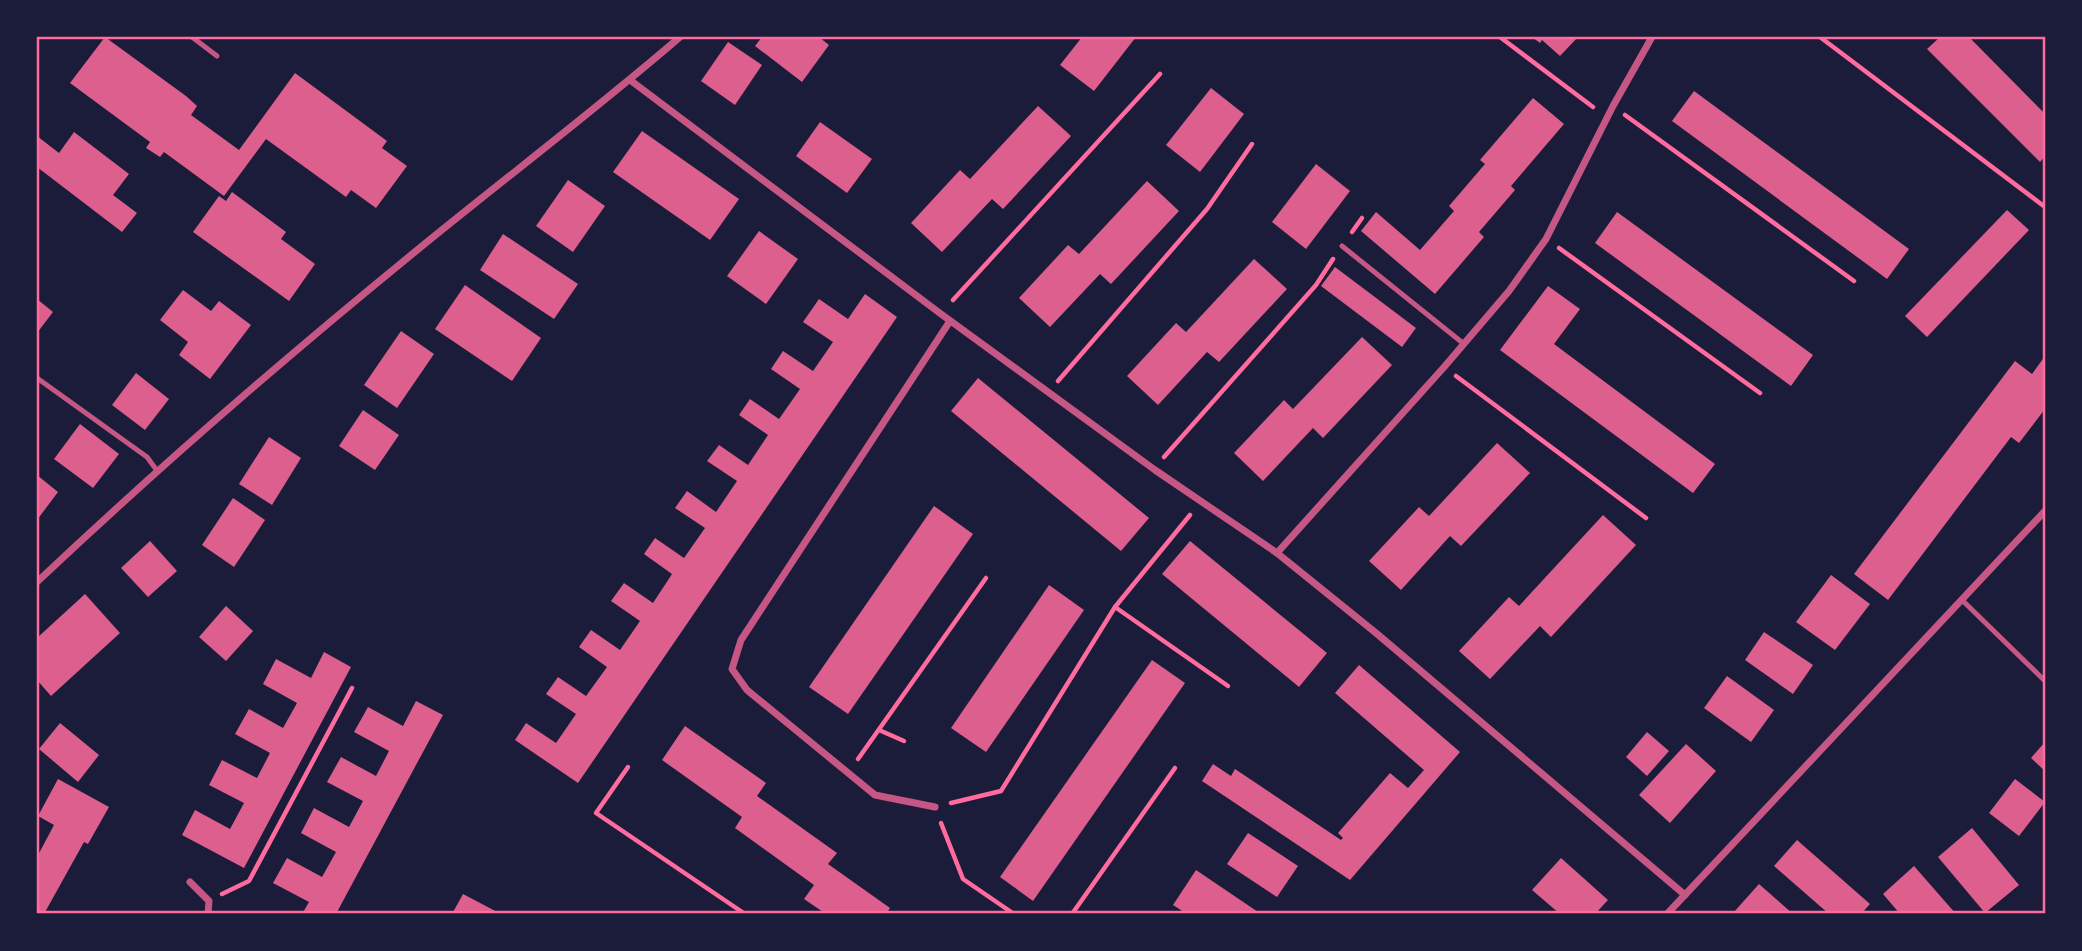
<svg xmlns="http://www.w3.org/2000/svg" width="2082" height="951" viewBox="0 0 2082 951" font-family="Helvetica,sans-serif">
<rect width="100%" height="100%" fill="#1b1b3a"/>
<g fill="#dd5f8e">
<path d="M105,37L186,96L197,106L191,115L239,150L295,73L387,141L382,148L407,166L376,208L351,190L346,197L266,139L224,196L164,152L160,157L146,148L150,142L70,83Z"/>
<path d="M762,37H819L829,45L802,82L755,46Z"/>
<path d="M1082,37H1136L1094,91L1060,65Z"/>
<path d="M1532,37H1578L1560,56L1542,40L1540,43Z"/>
<path d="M1940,37H1969L2045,114V156L2040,162L1927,49Z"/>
<path d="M728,42L762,65L735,105L701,81Z"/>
<path d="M1211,88L1244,114L1200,172L1166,145Z"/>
<path d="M1694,91L1909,249L1887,279L1672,121Z"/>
<path d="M1533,98L1564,124L1511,186L1515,190L1479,232L1484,237L1435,294L1361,231L1376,212L1420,250L1454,211L1449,206L1485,164L1480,160Z"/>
<path d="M1038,106L1071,136L1003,209L992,199L942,252L911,223L960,170L970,179Z"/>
<path d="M820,122L872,159L847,193L796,156Z"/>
<path d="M642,131L739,199L710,240L613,172Z"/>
<path d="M74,132L129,174L113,195L137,213L122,232L37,167V136L59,153Z"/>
<path d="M1316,164L1350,191L1306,249L1272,222Z"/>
<path d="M568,180L605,206L573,252L536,226Z"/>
<path d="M1147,181L1179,211L1111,284L1100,274L1050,327L1019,298L1068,245L1079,254Z"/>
<path d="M232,192L286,232L281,239L315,264L289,301L193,232L219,196L226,201Z"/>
<path d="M2007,210L2029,230L1927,337L1905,316Z"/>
<path d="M1617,212L1813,355L1791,386L1595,243Z"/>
<path d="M759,231L798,259L766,304L727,276Z"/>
<path d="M503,234L578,284L554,319L480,270Z"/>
<path d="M1254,259L1287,289L1219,362L1207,352L1158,405L1127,376L1176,323L1186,332Z"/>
<path d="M1335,267L1416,328L1402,347L1321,286Z"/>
<path d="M465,285L541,338L512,381L435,329Z"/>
<path d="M1548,286L1580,309L1554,344L1715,464L1693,493L1500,350Z"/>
<path d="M183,290L211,311L219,301L251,325L210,379L179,355L188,342L160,320Z"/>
<path d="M865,294L897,317L578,783L515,740L526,723L556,743L576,714L546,694L558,677L586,696L607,667L579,647L591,630L620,650L640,621L611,601L624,583L653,603L672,574L644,554L655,538L684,558L705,528L675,508L687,491L716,512L737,481L707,461L719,445L748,465L768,435L739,415L750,399L779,419L800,389L771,369L783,351L813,371L833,342L803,322L819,299L848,319Z"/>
<path d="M37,299L53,312L37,333Z"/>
<path d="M401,331L434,354L397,408L364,385Z"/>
<path d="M1362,337L1392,365L1323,438L1313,428L1263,481L1234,453L1284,400L1293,409Z"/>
<path d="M2045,356V409L2019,443L2011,437L1888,600L1854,574L2015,361L2032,374Z"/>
<path d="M136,373L169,399L145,430L112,405Z"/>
<path d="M978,378L1149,518L1121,551L951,411Z"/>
<path d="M363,410L399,435L375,470L339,446Z"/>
<path d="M80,424L119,454L93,488L54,459Z"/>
<path d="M269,437L301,458L272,505L239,484Z"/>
<path d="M1497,443L1530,473L1461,546L1450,536L1401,590L1369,561L1419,507L1429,516Z"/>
<path d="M37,475L58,492L37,520Z"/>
<path d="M233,498L265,520L234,567L202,545Z"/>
<path d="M934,506L973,534L848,714L809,687Z"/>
<path d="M1603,515L1636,545L1551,637L1540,626L1490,679L1459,651L1509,597L1519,606Z"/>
<path d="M150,541L177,571L148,597L121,568Z"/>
<path d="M1190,541L1327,653L1299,687L1162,574Z"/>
<path d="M1831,575L1870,604L1835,650L1796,622Z"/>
<path d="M1049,585L1084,610L986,752L951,728Z"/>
<path d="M85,594L120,633L51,696L37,680V638Z"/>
<path d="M226,606L253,631L226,661L199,637Z"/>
<path d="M1764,632L1813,665L1793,694L1745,660Z"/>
<path d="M324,652L351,667L244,868L182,835L195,810L230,829L244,803L209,785L222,760L257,778L270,753L235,734L249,709L283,728L297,703L263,684L276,659L311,678Z"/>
<path d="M1152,660L1185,683L1033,901L1000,877Z"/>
<path d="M1359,665L1460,752L1350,880L1202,781L1213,764L1231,776L1235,769L1341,840L1343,838L1338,833L1390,773L1408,788L1424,770L1335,693Z"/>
<path d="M1727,676L1774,710L1751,742L1704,708Z"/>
<path d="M416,701L443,715L416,765L336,914H302L309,902L273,883L287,858L322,877L336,852L301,833L314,808L349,827L363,801L327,782L341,757L376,776L389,751L354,732L368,707L403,726Z"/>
<path d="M60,723L99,755L78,782L39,749Z"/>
<path d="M685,726L766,783L757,796L837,853L828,864L890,908L886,914H826L804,899L814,885L735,828L742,817L662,760Z"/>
<path d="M1647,732L1669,751L1647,776L1626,757Z"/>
<path d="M2045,742V771L2031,758Z"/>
<path d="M1686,744L1716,771L1670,823L1639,795Z"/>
<path d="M58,779L109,807L88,844L84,842L44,914H37V857L54,825L38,816Z"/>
<path d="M2015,779L2045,802L2019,836L1989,813Z"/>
<path d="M1972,828L2019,885L1985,913L1938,857Z"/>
<path d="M1248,833L1298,866L1277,897L1227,864Z"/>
<path d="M1797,840L1870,904L1861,914H1829L1774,866Z"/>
<path d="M1561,858L1608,900L1595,914H1560L1532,890Z"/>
<path d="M1914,866L1956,914H1900L1883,894Z"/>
<path d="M1196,870L1261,914H1187L1173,905Z"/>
<path d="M1759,884L1793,914H1736L1734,912Z"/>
<path d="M463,894L501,914H452Z"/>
</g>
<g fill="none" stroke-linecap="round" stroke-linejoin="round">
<g stroke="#ff6b9d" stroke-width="4.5">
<path d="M1500,37L1593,107"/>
<path d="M1820,37L2045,207"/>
<path d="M1625,115L1854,281"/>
<path d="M1352,232L1362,218"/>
<path d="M1559,248L1760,393"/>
<path d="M953,300L1160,74"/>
<path d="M1456,376L1646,518"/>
<path d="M1058,381L1207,209L1252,144"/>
<path d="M1164,457L1316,285L1333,259"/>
<path d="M1115,607L1228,686"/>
<path d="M879,730L904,741"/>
<path d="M858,759L986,578"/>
<path d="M628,767L596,813L745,914"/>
<path d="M951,803L1001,791L1115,607L1190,515"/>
<path d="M941,823L963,879L1014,914"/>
<path d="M222,894L249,881L352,688"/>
<path d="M1072,914L1175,768"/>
</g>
<g stroke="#c65784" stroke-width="5">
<path d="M192,37L217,56"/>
<path d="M1342,246L1464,344"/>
<path d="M37,378L147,457L158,472"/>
<path d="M1962,600L2045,681"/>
</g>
<g stroke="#c65784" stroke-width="7">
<path d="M630,80L941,314L1155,470L1277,553L1376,633L1685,895"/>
<path d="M1277,553L1445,366L1509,291L1546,239L1613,106L1652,37"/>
<path d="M37,582C159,467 286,357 416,251C504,179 594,111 680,37"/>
<path d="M935,807L875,795L747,690L732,669L741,640L950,321"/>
<path d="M190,882L209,901L208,914"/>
<path d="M1667,914L2045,511"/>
</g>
</g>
<rect width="2082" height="951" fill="none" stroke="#1b1b3a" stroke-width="77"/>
<rect x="38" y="38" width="2006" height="874" fill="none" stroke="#ff6b9d" stroke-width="2.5"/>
</svg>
